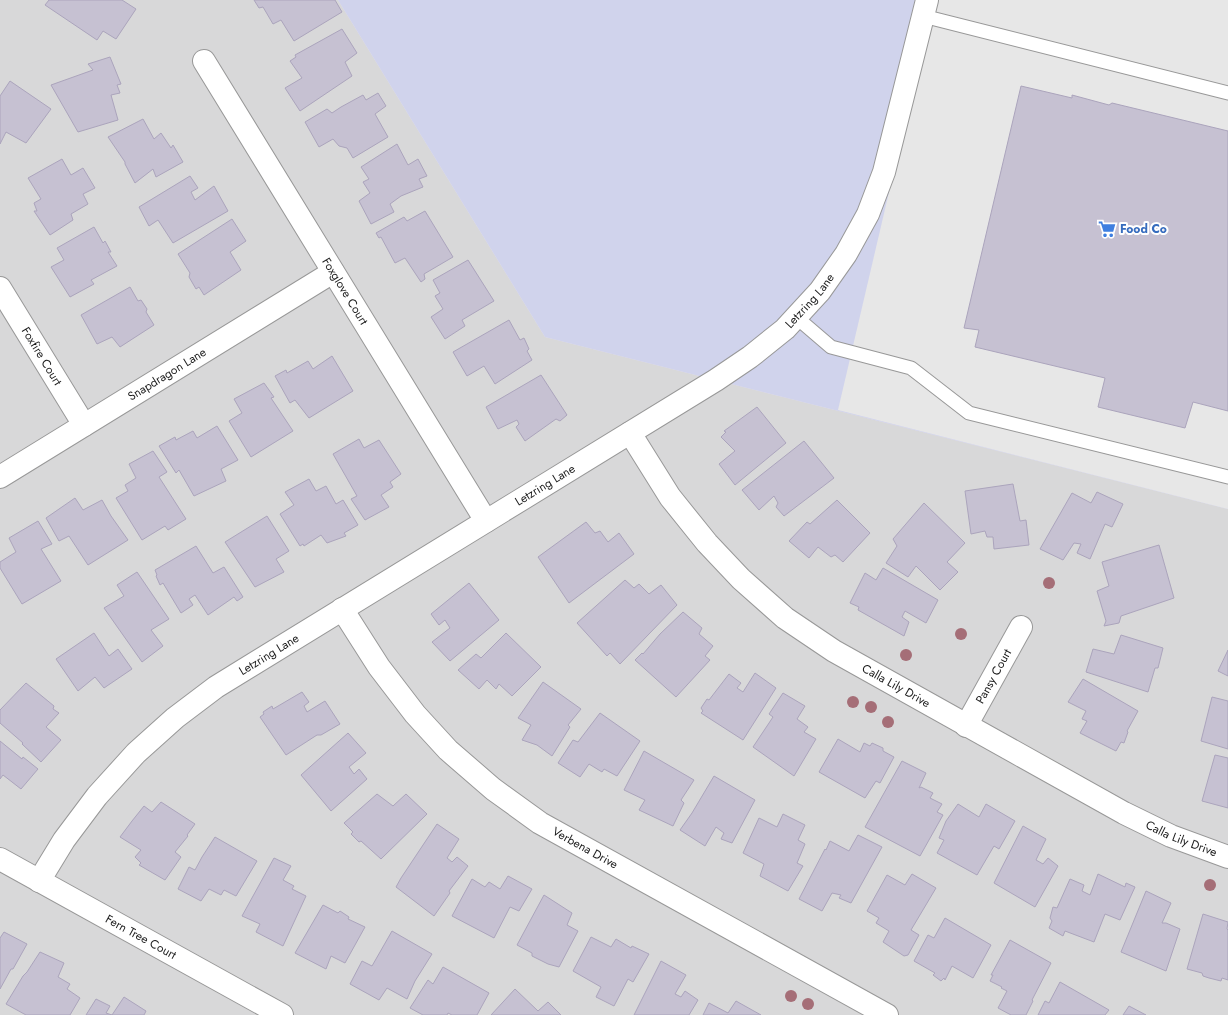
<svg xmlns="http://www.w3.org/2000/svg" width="1228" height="1015" viewBox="0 0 1228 1015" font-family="Jost,sans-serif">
<rect width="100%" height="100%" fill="#e6e0ec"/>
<path fill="#d8d8d9" d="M0,0H338L545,337L1228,509V1015H0Z"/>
<path fill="#d0d3ec" d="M338,0H1228V509L545,337Z"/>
<path fill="#e7e7e7" d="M934,0H1228V509L838,410Z"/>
<g fill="#c6c1d2" stroke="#aba4bc">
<path d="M49,0H122L136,9L116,39L103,31L97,40L45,5Z"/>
<path d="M254,0H335L342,12L294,41L281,20L273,24L263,7L259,8Z"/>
<path d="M342,29L357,53L345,62L352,76L300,111L285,88L302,78L290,61L296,57L295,55Z"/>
<path d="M110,57L121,84L117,85L120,93L111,95L118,120L78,132L51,85L93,70L88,64Z"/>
<path d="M10,81L51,109L26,143L6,132L0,144V96Z"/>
<path d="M1021,86L1072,98V95L1109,105L1112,103L1228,131V411L1193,402L1185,428L1098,407L1105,378L975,347L979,330L964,328Z"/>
<path d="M378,93L386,106L375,114L388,137L353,158L347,148L339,146L333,139L319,147L305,122L327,109L332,113L341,107L363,95L366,100Z"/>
<path d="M143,119L154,139L161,133L171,148L173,145L183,162L156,177L153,169L135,183L125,164V162L108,137Z"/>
<path d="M397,144L408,165L418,159L427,176L419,179L423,187L401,196L390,204L394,212L371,224L359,201L370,193L363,182L369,179L361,167Z"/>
<path d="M62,159L71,175L83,168L95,188L83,194L88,204L71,214L73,220L50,235L34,211H37L34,203L41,199L28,178Z"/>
<path d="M190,176L198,188L191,192L195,200L214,186L228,211L173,243L158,220L149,226L139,207Z"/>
<path d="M425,211L453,257L424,274L425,279L421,282L405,258L395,263L381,237L379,238L376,233L404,217L407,221Z"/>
<path d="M232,219L246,241L230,252L241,270L204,295L199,287L196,289L189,277L190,273L178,254Z"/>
<path d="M94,227L103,243L105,241L111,252H108L117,266L91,280L94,284L70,297L51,267L64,260L57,248Z"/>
<path d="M468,260L494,301L462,320L465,326L445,339L431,317L443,309L435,296L440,293L433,280Z"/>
<path d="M130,287L138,301L141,300L147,309L146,312L154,325L120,347L112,337L97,344L81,315Z"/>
<path d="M509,320L520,340L524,338L529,349L527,351L532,360L495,384L484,366L467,376L453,352Z"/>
<path d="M332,356L353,391L309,418L295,400L290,403L275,376L286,370L287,373L308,361L313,369Z"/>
<path d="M541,375L567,415L560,421L556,419L525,441L516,427L519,424L517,420L498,429L486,407Z"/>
<path d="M264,383L274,397L271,398L293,431L251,457L229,421L242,413L234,399Z"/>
<path d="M757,407L786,443L735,485L719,464L735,451L721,437L726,432L724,431Z"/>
<path d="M217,426L238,460L221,469L226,481L194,496L179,470L176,473L159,446L175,437L176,440L193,431L197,438Z"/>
<path d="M359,439L364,448L379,440L401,474L390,482L393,487L381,495L389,507L365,520L351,499L357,496L333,454Z"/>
<path d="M804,441L834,478L784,516L776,507L778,503L774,496L759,510L742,490Z"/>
<path d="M153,451L167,472L159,477L186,519L168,530L165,526L142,540L116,498L128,491L125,485L136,478L129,464Z"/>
<path d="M309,479L316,491L326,486L336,504L343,500L358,525L344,533L346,536L327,543L321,535L304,546L303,544L300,546L280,514L294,505L285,492Z"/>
<path d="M1013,484L1020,521L1026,520L1029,545L994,549L993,537H987L985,531L971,534L965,491Z"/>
<path d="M1097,492L1123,504L1112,527L1105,524L1090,559L1077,553L1081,544L1074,543L1063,560L1040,549L1072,493L1091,503Z"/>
<path d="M75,498L83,510L102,500L111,516L128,540L88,565L69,536L59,541L46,518Z"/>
<path d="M837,500L870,533L843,562L835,555L831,557L818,547L809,558L789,541L807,522L810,524Z"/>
<path d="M924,503L965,543L947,562L958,572L940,590L916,566L908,577L886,563L897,546L893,539Z"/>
<path d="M267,516L289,551L276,559L284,572L255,587L225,542Z"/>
<path d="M38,521L52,544L41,549L61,581L22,604L0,568V562L16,552L9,538Z"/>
<path d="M586,522L595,533L600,531L608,542L619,533L634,554L569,603L538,557Z"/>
<path d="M1159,545L1174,598L1121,616L1119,623L1104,626L1106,621L1097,591L1109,586L1102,562Z"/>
<path d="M196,546L213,573L224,567L243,597L237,601L234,597L208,615L195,595L189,599L193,605L181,613L163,583L160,585L156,576L157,575L155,570Z"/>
<path d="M883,568L938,600L926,623L905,611L902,617L909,622L904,636L858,610L859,607L850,603L865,573L876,580Z"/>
<path d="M137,572L169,619L151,630L163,646L142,662L104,608L124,596L117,585Z"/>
<path d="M625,580L634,588L639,584L649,594L661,585L677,605L620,664L610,653L607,656L577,623Z"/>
<path d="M469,583L499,620L450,661L432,642L450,628L445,620L439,625L431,614Z"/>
<path d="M683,612L702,628L699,634L713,646L705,656L710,660L676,697L635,660L642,653L643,654L660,634Z"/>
<path d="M94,633L109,656L118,649L132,669L104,688L95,677L78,691L56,659Z"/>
<path d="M506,633L541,667L512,696L499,684L496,689L487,680L479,689L458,670L476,654L481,658Z"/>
<path d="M1121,635L1163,648L1158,668H1155L1148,692L1086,672L1093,649L1114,654Z"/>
<path d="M1228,650V676L1218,671Z"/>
<path d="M755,673L776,688L743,740L701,713L703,711L701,708L707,699L709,700L729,674L741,683L737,688L743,692Z"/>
<path d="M1083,679L1138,711L1127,731L1128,732L1124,743L1121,742L1116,751L1080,733L1087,721L1082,719L1086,711L1068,702Z"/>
<path d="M543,682L581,709L568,725L570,727L552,756L537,745L522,740L531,725L518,718Z"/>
<path d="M26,683L54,706L53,709L59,713L46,727L61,740L41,762L22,744L23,743L0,723V710Z"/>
<path d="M302,692L309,702L304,706L307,712L325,701L340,724L321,735H317L286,755L260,717L264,714L263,712L272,706L273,709Z"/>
<path d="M783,693L805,706L797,719L808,727L804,732L816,739L794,776L753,747L773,717L769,714Z"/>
<path d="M1212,697L1228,701V749L1201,741Z"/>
<path d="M600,713L640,741L617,776L604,769L602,772L589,764L580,777L558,763L573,740L578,742Z"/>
<path d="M348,733L366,753L349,767L354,774L359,769L367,779L331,811L301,775Z"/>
<path d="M838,739L860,752L864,743L870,746L872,743L883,748V751L894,757L880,783L876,781L865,798L819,772Z"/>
<path d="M0,741L22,759L23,757L38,769L21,789L3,775L0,779Z"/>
<path d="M644,751L694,780L681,800L684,803L673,826L639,810L645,800L624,790Z"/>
<path d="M1215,755L1228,758V808L1202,801Z"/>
<path d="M902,761L926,773L919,788L921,787L933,793L930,798L942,804L937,812L943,815L920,856L865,827Z"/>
<path d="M714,776L755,800L732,843L721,839L724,833L716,827L705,846L680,830L692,813Z"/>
<path d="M377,794L393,806L406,794L427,814L381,859L361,841L359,842L351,834L353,832L344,823Z"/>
<path d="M161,802L195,824L187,835L188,836L175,852L181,857L165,880L139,865L141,863L135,857L141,850L120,837L132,821L144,806L152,812Z"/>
<path d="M958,804L979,817L986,804L1015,821L999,849L994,846L977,875L937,853L944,840L939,838L946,821Z"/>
<path d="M783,814L805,825L798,840L805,844L797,863L803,866L788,891L760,876L764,864L743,853L759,818L777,827Z"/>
<path d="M437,824L459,839L447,858L452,862L457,857L468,866L449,891L450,893L434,916L396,887L401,878Z"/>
<path d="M1023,826L1046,839L1036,860L1043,864L1048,858L1058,866L1035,907L994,883Z"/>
<path d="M858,835L882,847L851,903L839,898L841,895L832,893L822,911L799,899L825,849L826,850L830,841L849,851Z"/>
<path d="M215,837L257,861L236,896L224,890L221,895L209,889L201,901L178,889L189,867L195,870L202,857Z"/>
<path d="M274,858L291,866L283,880L294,886L292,889L306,896L283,946L256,932L260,924L242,916Z"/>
<path d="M912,874L936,888L911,930L919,935L908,955L904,956L883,942L889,931L876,923L879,918L867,911L887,875L905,885Z"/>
<path d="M1098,874L1125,887L1126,883L1135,887L1120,920L1105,914L1094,942L1065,931L1063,936L1049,928L1052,921L1050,918L1053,907L1057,908L1070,879L1084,885L1082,891L1090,895Z"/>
<path d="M508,876L532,889L519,911L510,907L494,938L452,916L472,879L485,887L489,882L500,889Z"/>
<path d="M1146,891L1171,903L1162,923H1166L1180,929L1166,971L1121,952Z"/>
<path d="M544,895L572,913L567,925L578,931L559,967L548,964L532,956V953L517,945Z"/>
<path d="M323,905L338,913L340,911L349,917L348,919L365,927L345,963L331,956L326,969L295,953Z"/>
<path d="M1203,914L1228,922L1227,929L1228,930V980L1222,978L1221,981L1209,978L1203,976L1202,973L1187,969Z"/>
<path d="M945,918L991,945L973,978L952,966L945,980L944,978L941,981L933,975L935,973L914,961L928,935L934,938Z"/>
<path d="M392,931L432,954L415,981L407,999L387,988L379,1000L350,984L362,961L372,966Z"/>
<path d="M4,932L27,944L13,969H11L0,989V938Z"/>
<path d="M591,937L611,947L616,939L631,948L632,946L649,954L633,982L628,979L614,1006L596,997L601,987L573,971Z"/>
<path d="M1010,940L1051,963L1032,1000L1033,1001L1026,1015H1011L998,1008L1007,991L1001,988L1002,987L990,981L993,975H991Z"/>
<path d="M40,952L64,963L58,977L70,984L67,989L80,998L70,1015H26L6,1004L23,976L27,972Z"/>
<path d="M661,961L686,975L675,994L681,997L685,991L698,1000L689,1015H634Z"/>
<path d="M443,967L489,993L477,1015H452L448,1013L447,1015H423L410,1008L428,980L433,984Z"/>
<path d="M1060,982L1109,1010L1105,1015H1038L1045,1001L1049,1003Z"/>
<path d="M515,989L538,1011L548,1002L561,1015H491Z"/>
<path d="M124,997L146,1011L144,1015H112Z"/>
<path d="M96,999L110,1006L106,1013L112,1015H86Z"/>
<path d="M736,1001L761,1015H703L709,1003L728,1013Z"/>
<path d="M1129,1006L1146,1015H1123Z"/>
</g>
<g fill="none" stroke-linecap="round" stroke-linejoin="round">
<g stroke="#989898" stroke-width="15">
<g id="lane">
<path d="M923,16L1228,93"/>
<path d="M796,317L831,347L911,368L969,413L1228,477"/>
</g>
</g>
<g stroke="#989898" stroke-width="24">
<g id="street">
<path id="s1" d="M204,61L486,521"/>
<path id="s2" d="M0,288L84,425"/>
<path id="s3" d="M630,433L670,497L707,543L741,579L785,618L834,651L1124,813L1171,836L1228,857"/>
<path id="s4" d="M0,477L333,272"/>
<path id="s5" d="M342,609L379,667L415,714L448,750L493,789L540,823L887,1015"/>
<path id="s6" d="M966,726L1021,627"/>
<path id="s7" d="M0,859L282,1015"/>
<path id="s8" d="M39,881L64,840L97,796L136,753L175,718L216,687L716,380L750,357L785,329L820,291L846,254L868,214L884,172L927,0"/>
</g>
</g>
<use href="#lane" stroke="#fff" stroke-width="13"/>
<use href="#street" stroke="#fff" stroke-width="22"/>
</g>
<g fill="#a56e77">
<circle cx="1049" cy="583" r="6"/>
<circle cx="961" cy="634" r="6"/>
<circle cx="906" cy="655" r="6"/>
<circle cx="853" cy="702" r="6"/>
<circle cx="871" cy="707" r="6"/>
<circle cx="888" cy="722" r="6"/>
<circle cx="1210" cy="885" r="6"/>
<circle cx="791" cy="996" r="6"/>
<circle cx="808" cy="1004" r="6"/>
</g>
<defs>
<g id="supermarket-bare" transform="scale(1.38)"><path d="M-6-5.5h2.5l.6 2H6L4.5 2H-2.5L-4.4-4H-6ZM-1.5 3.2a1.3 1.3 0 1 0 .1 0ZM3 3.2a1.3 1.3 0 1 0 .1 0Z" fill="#3f7fe0" stroke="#fff" stroke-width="2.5" paint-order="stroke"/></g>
</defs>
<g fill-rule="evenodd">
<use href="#supermarket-bare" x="1107" y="229"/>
</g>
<g text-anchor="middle" stroke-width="4" stroke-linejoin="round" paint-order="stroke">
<g font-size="12" font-weight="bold" fill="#366cbe" stroke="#fff" text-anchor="start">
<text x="1120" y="233">Food Co</text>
</g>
<g font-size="12" fill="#1b1b1b" stroke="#fff">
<text dy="4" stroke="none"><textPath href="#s1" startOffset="270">Foxglove Court</textPath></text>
<text dy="4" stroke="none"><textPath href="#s8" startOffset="975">Letzring Lane</textPath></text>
<text dy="4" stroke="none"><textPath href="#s2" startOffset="80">Foxfire Court</textPath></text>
<text dy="4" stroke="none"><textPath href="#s4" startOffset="196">Snapdragon Lane</textPath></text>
<text dy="4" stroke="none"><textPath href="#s8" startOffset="651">Letzring Lane</textPath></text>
<text dy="4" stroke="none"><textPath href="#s8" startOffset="327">Letzring Lane</textPath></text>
<text dy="4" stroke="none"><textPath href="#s6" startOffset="57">Pansy Court</textPath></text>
<text dy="4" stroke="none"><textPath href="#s3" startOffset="373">Calla Lily Drive</textPath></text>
<text dy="4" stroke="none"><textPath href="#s3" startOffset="697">Calla Lily Drive</textPath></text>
<text dy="4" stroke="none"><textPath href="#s5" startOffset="346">Verbena Drive</textPath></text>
<text dy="4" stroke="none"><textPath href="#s7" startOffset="161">Fern Tree Court</textPath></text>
</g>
</g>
</svg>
